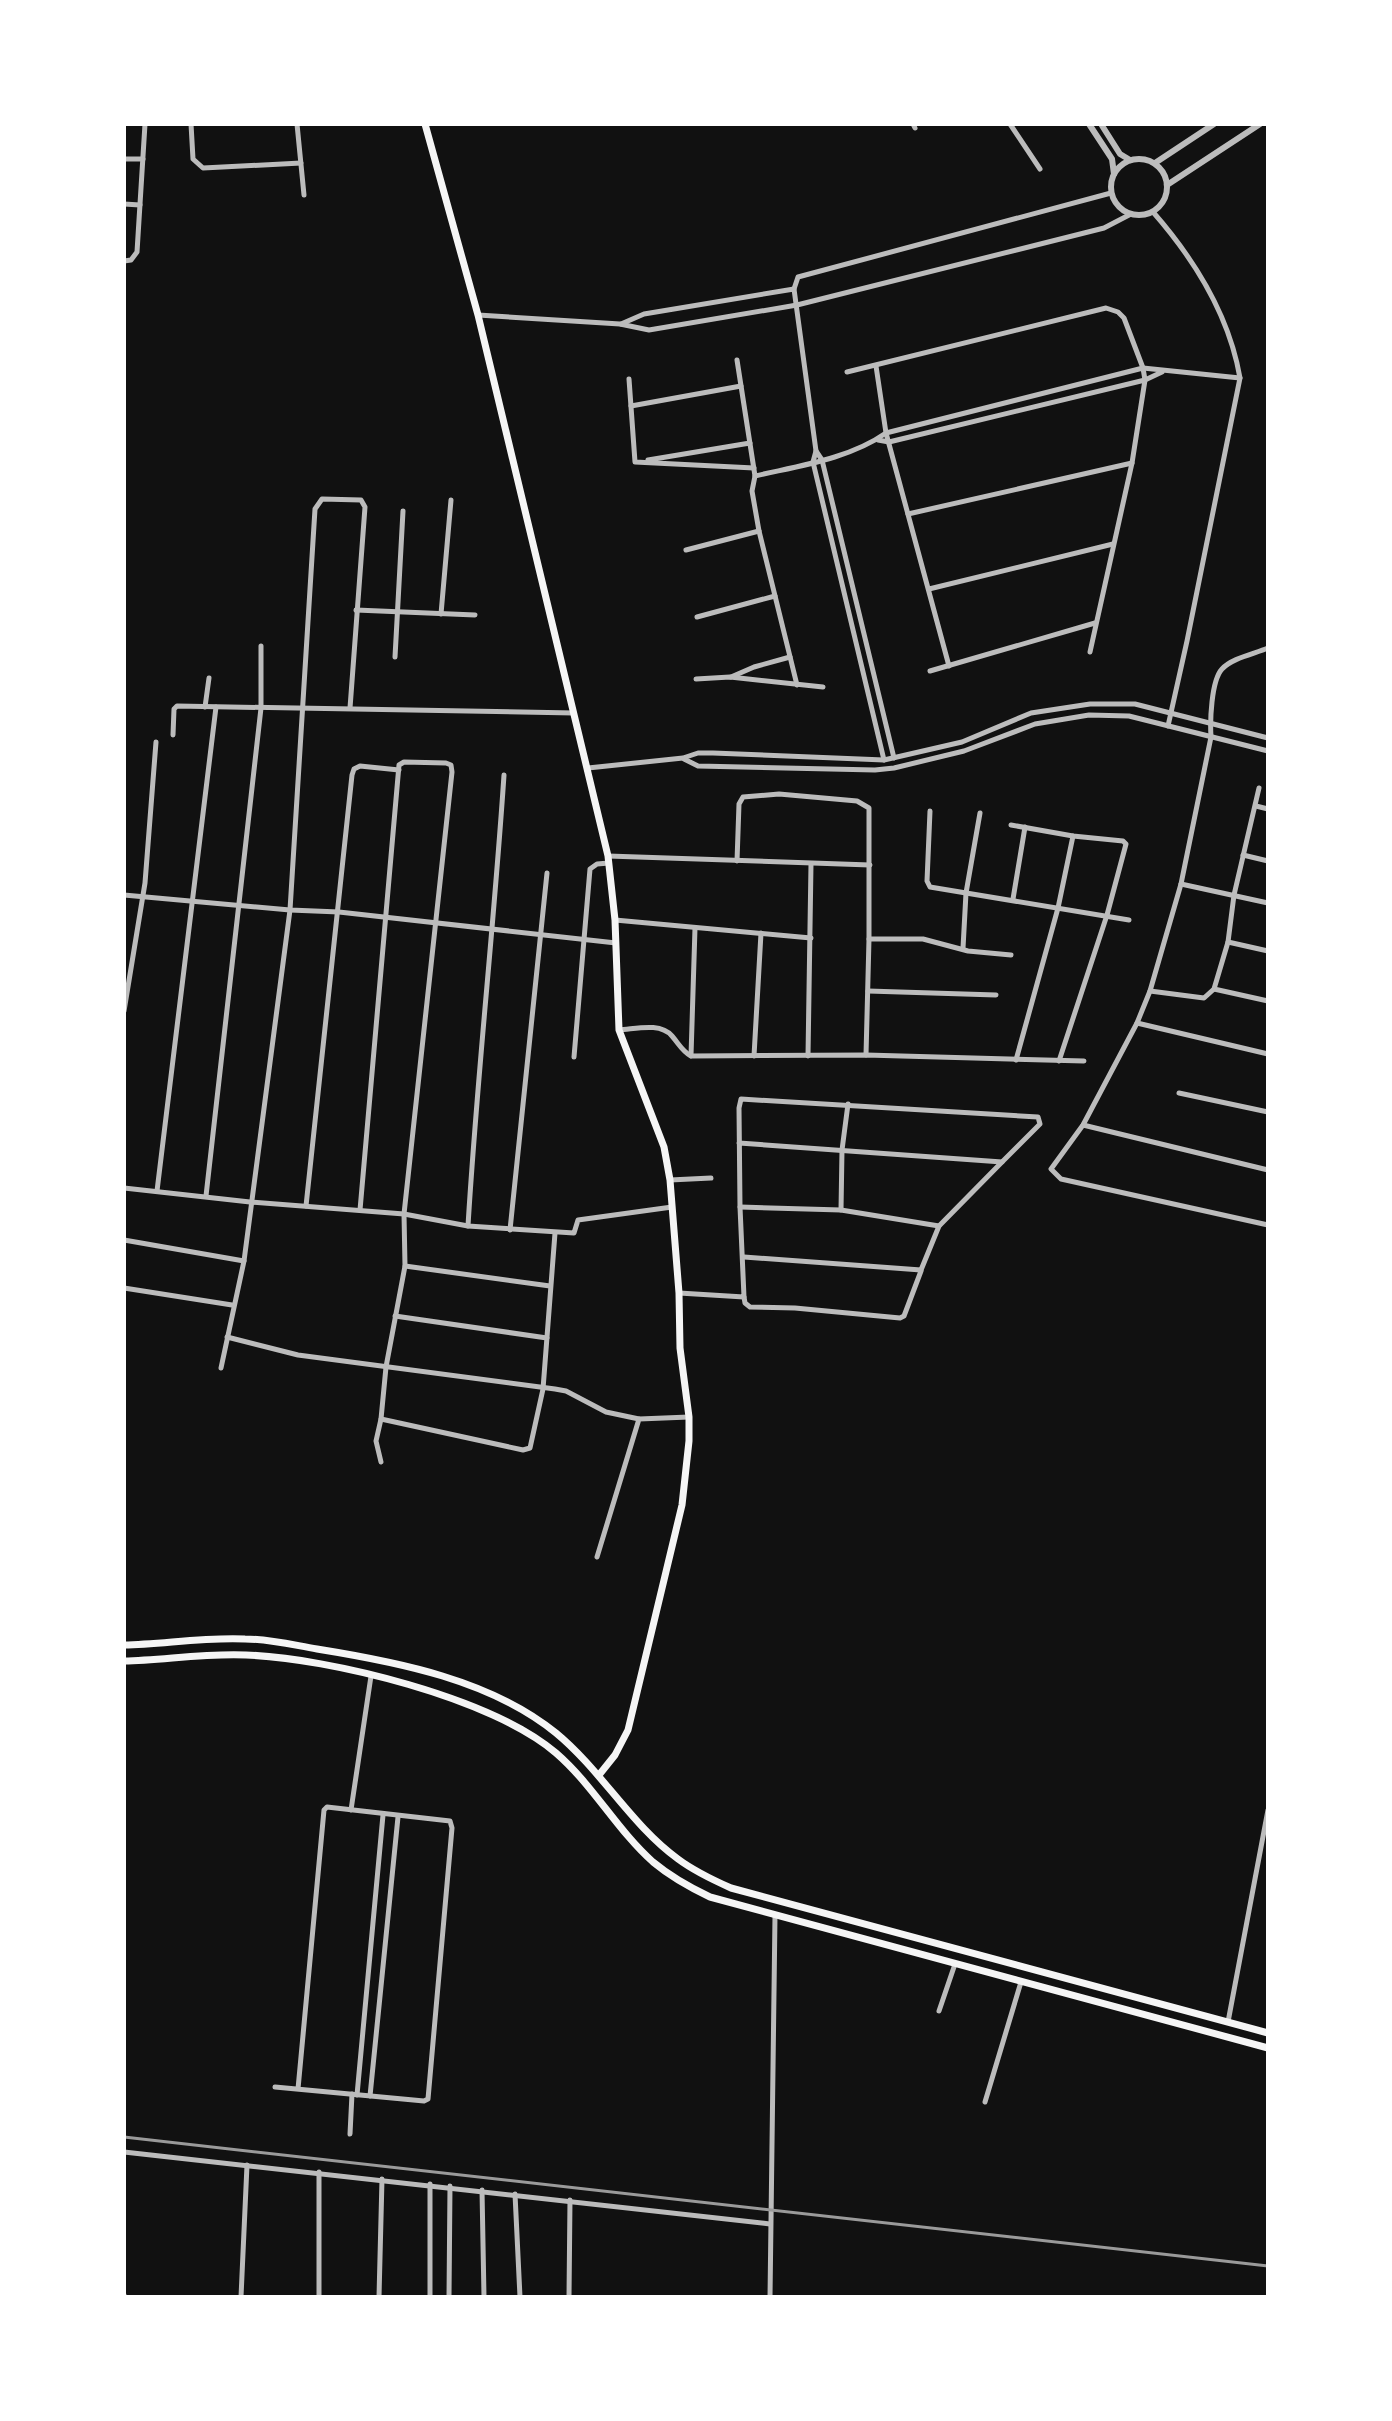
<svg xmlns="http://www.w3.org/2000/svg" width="1392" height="2421" viewBox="0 0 1392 2421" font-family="Bitter,serif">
<rect width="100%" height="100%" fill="#111"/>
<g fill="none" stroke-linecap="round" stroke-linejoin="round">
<g stroke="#bcbcbc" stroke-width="5">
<path d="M191,124L193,159L203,168L301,163"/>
<path d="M297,124L304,195"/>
<path d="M913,124L915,128"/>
<path d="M1010,124L1040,169"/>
<path d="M124,159H143"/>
<path d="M124,204L140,205"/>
<path d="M1153,212C1195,260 1229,314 1240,378L1187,641L1168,726"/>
<path d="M124,261L131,260L137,252L145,124"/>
<path d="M478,315L620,324L649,330L797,305L1104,228L1131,214"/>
<path d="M621,324L644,314L794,289"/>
<path d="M737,360L755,476"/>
<path d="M876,366L886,433L949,666"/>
<path d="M847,372L1106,308L1118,312L1124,318L1143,368L1145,380L1132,463L1090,652"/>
<path d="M629,379L635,462L754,468"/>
<path d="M631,406L741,386"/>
<path d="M878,440L889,442L1145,380L1162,372"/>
<path d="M816,451L822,460L894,758"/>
<path d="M648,460L750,443"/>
<path d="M908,514L1132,463"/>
<path d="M686,550L759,531"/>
<path d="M929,589L1113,544"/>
<path d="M356,610L475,615"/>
<path d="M441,614L451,500"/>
<path d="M697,617L775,596"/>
<path d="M1268,648C1254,654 1232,658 1222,669C1211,681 1210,722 1211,737L1181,884L1150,991L1137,1023L1083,1125L1051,1169L1061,1179L1268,1225"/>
<path d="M395,657L403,511"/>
<path d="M930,671L1095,623"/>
<path d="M731,677L754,667L790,657"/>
<path d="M696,679L730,677L823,687"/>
<path d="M797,685L759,531L752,491L755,476C798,466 849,459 886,433L1143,368L1240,378"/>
<path d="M205,707L209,678"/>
<path d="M173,735L174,709L177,706L574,713"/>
<path d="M684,759L698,766L875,770L894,768L964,751L1035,724L1089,715L1129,716L1268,751"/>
<path d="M884,760L813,462L816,451L794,289L798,277L1111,193"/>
<path d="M588,768L683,758L698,753H713L884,760L962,742L1031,713L1090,704H1135L1268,738"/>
<path d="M1256,806L1268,809"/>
<path d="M930,811L927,881L930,887L1129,920"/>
<path d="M1011,825L1073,836L1123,841L1126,844L1107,915L1059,1061"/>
<path d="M1243,855L1268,861"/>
<path d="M608,856L870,865"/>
<path d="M737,861L739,804L743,797L779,794L857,801L869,808V939L866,1055"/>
<path d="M1181,884L1268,903"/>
<path d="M124,895L290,910L339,912L616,943"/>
<path d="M1013,899L1025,827"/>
<path d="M615,920L811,938"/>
<path d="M869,939H923L968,951L1011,955"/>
<path d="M1228,942L1268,951"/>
<path d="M963,948L966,893L980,813"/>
<path d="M1214,989L1268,1001"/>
<path d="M868,991L996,995"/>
<path d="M1150,991L1204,998L1214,989L1228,942L1234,895L1259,788"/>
<path d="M124,1011L145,883L156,742"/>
<path d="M1137,1023L1268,1054"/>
<path d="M619,1030C636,1029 660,1022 672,1036C679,1044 682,1051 691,1056L866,1055L1084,1061"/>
<path d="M691,1056L695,928"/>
<path d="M754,1056L761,933"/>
<path d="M808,1056L811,864"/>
<path d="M574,1057L590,869L597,864L609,863"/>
<path d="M1016,1060L1058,908L1073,836"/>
<path d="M1179,1093L1268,1112"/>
<path d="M1083,1125L1268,1170"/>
<path d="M670,1180L711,1178"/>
<path d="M124,1188L250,1202L404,1214L468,1226L574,1233L578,1220L672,1207"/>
<path d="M157,1191L216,707"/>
<path d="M206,1196L261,708V646"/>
<path d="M306,1206L352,775L354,769L360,766L399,770"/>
<path d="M740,1207L841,1210L939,1226"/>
<path d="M360,1210L399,765L404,762L446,763L451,765L452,772L404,1214L405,1266L386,1367L381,1419L376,1441L381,1462"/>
<path d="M841,1210L842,1150L848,1104"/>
<path d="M468,1226C477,1076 494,926 504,775"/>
<path d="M510,1230L547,873"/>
<path d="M124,1240L244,1261"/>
<path d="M744,1257L921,1270L939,1226L1002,1162"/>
<path d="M405,1266L550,1286"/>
<path d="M124,1288L232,1305"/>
<path d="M679,1293L744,1297L740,1207L739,1108L741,1099L1038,1117L1040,1124L1002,1162L739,1143"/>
<path d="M744,1297L745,1303L750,1307L795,1308L900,1318L904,1316L921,1271"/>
<path d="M395,1316L547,1338"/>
<path d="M227,1337L298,1355L555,1389L566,1391L606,1412L639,1419"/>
<path d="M221,1368L244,1261L290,910L315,509L322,499L361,500L365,507L350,708"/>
<path d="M381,1419L523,1450L530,1448L543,1389L555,1233"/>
<path d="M597,1557L639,1419L689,1417"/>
<path d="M351,1810L371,1676"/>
<path d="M939,2011L955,1964"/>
<path d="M1228,2022L1268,1810"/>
<path d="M275,2087L424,2101L428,2099L452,1828L450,1821L327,1807L324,1810L298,2089"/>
<path d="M357,2095L383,1815"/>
<path d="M370,2096L398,1817"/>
<path d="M985,2102L1021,1982"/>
<path d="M350,2134L352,2094"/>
<path d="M124,2152L770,2224"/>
<path d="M482,2190L484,2297"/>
<path d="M515,2194L520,2297"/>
<path d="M124,2295V2297"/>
<path d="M241,2297L247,2165"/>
<path d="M319,2297V2172"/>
<path d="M379,2297L382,2179"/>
<path d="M430,2297V2184"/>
<path d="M449,2297L450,2186"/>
<path d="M569,2297L570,2200"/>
<path d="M770,2297L775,1916"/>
</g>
<g stroke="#bcbcbc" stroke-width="6">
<path d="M1089,124L1112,159L1114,174"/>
<path d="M1101,124L1120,154L1130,160"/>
<circle cx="1139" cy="187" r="28"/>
<path d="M1155,163L1214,124"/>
<path d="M1167,185L1260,124"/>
</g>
<g stroke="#f5f5f5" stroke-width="7">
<path d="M425,124L478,315L608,856L615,920L619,1030L664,1147L670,1180L679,1293L680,1348L689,1417V1441L682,1505L628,1730L615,1755L599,1775"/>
<path d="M124,1645C164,1644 205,1637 245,1639C270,1639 293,1645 317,1649C398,1662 491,1680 556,1733C601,1770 632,1826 678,1859C694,1871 713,1880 731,1888L1268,2033"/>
<path d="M124,1661C164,1660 206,1653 246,1655C330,1658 492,1698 556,1753C593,1785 617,1830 653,1862C671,1877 689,1887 710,1897L1268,2048"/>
</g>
<path stroke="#9a9a9a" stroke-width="3" d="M124,2137L1268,2266"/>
</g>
<rect width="1392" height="2421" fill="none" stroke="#ffffff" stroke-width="252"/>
</svg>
